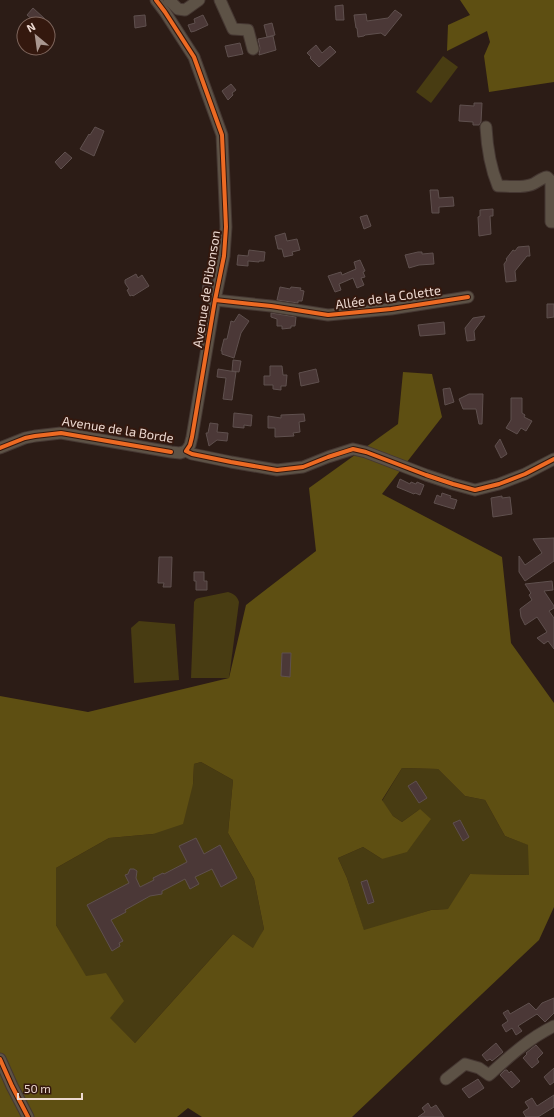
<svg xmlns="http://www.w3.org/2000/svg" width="554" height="1117" viewBox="0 0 554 1117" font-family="'Exo 2',sans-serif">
<rect width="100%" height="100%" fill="#2c1c16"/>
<g fill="#483c12">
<path d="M443,56L458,67L431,103L416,92Z"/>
<path d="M228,592C234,594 237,596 239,602L229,678H191L194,602L196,599L199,598Z"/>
<path d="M139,621L175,624L179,680L134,683L131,628Z"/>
<path d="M201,762L233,780L228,833L254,879L264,929L254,949L233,934L135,1043L109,1018L56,925V868L109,838L153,834L193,784L194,764Z"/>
<path d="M402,768L438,769L465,796L485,800L505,836L529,845V875L470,874L449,909L431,910L364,931L347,878L338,858L363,847L382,859L420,809L402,822L393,816L382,801Z"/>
</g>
<g fill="#5e4f12" fill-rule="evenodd">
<path d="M460,0H554V82L489,92L484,56L490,42L487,31L447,51L448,25L470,15Z"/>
<path d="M403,372L432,374L442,417L382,494L502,557L511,643L554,703V907L539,940L352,1117H202L188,1108L177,1117H0V696L88,712L229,678L246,605L316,551L309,488L398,424ZM201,762L233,780L228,833L254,879L264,929L253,948L233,934L135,1043L110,1018L124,1001L106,973L86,976L56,925V868L109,838L153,834L183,824L193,784L194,764ZM402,768L438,769L465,796L485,800L505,836L528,845L529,875L470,874L448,909L431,910L364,930L347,878L338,858L363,847L382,859L407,852L431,819L420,809L402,822L393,816L382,800Z"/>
</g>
<g fill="#4b3837" stroke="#5f504e">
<path d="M343,5L344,20H336L335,6Z"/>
<path d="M33,8L45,19L40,24H38L27,15Z"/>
<path d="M395,10L402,15L385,36L381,33L365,35L364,36L358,37L357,28H356L354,15L366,14L367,21L388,18Z"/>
<path d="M145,15L146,26L135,28L134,16Z"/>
<path d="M203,15L208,25L195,31L191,32L188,25L195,23L194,19Z"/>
<path d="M272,23L275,35L267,37L264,25Z"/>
<path d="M273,36L276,50L259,55L260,48L258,39Z"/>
<path d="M240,43L243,54L228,57L225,46Z"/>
<path d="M316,45L322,53L330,46L336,52L319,67L310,58L311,57L307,53Z"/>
<path d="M231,84L236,90L232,93L233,95L228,100L222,91Z"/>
<path d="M474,103H482L481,122L479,125H473V122L459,121L460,105L474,106Z"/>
<path d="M95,127L104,131L94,156L80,149L89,134L90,135Z"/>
<path d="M65,152L72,158L61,169L55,162Z"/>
<path d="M430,190H438L439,198L453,197L454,206L439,207V213H432Z"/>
<path d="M493,209V216H490L491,234L479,236L478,217L480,216V210Z"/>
<path d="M367,215L371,226L364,229L360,217Z"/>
<path d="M285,233L287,241L297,239L300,250L292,252L293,255L284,257L282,249H278L275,236Z"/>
<path d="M529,246L530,256H527L515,271L516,281L506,282L504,264L507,260L506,259L513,250L515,251L518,247Z"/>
<path d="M249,250L265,252L264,261H259V262L248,261V266L237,265L238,255L248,256Z"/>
<path d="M418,252H422V254L433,253L434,264L419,265L409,268L405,255Z"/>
<path d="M360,260L365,271L363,272L365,277L361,278L364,285L357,288L353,278L339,284L341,290L335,292L328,276L341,272L342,275L356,269L354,262Z"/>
<path d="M136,274L138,278L142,275L149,286L133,296L132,295L130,296L127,290L129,289L125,283V280Z"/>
<path d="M204,276L211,277L209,296L202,295Z"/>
<path d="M280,287L290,289L291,287L301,288L300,290L304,291L302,301H298V303L277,300Z"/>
<path d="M547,304H554V317L547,318Z"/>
<path d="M271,313L296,317L295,326H291V328L282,329V326H277V319L271,317Z"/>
<path d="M239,314L249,321L241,333L234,358L222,354V351H221L224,339H227L231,321L234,322Z"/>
<path d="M485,316L474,331L475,340L467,341L465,328L473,318Z"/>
<path d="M444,322L445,334L420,336L418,325Z"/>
<path d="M233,360L241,361L239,372L232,371Z"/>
<path d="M270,366H282L283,375H287L286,386H281V390L273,389V385H264V376H270Z"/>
<path d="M218,369L236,372L232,400L223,399L226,378L217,377Z"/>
<path d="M316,369L319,382L301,386L299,373Z"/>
<path d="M450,388L454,402L445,405L443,389Z"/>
<path d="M469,394H483L482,424H479L476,409H463L459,399Z"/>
<path d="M511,398H522V413L525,415L524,417L532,421L526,431L521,428L517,434L506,428L511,420Z"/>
<path d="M234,413L252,415L251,426L244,425V428L233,427Z"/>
<path d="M304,414L305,421L299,422L300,432L293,433L294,436L275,437V428H268V416L281,418V415Z"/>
<path d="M210,423L218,424L217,432L228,433L227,441L217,440L209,446L206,433H208Z"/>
<path d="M500,439L507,454L501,458L495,446Z"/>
<path d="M400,479L410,484L411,482L416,484L417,482L424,485L420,495L415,493L414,494L397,487Z"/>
<path d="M442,493L451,496L450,498L457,500L454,509L434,503L437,495L441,497Z"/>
<path d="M502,496V498L510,497L512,514L493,517L491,498Z"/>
<path d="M554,538V561L525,581L519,572V556L525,565L542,553L533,539Z"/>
<path d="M159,557H172L171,587H163L164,583H158Z"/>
<path d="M194,572H204V581H207V590H196V581H194Z"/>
<path d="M552,581L553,590L544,591L554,606V608L549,611L554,618V649L548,641L544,644L537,638L547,632L537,617L525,625L521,617L520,609L532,600L529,595L531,593L525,584Z"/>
<path d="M282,653H291L290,677L281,676Z"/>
<path d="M416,781L427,798L419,803L408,786Z"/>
<path d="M460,820L469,837L463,841L453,823Z"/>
<path d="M196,838L204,854L220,845L237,878L221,887L212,869L195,877L199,884L190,889L185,879L168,888L162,891V894L150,896L125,910L126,912L111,920L123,941L119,943L120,946L112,951L87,905L129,883L125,875L128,874L130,869H134L137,871L136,878L140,887L154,880L153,878L163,873L164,874L187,862L179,846Z"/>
<path d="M367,880L374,902L368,904L361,882Z"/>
<path d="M554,998V1013L545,1022L537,1014L518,1026L522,1031L516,1035L512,1028L506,1032L502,1025L508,1021L503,1013L508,1010L510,1014L529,1003L536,1010L542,1003Z"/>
<path d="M496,1043L503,1052L492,1061L490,1059L487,1061L482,1055Z"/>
<path d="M536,1045L543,1053L537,1059L539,1062L532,1068L523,1058L527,1054L526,1053Z"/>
<path d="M554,1068V1082L550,1085L544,1077Z"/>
<path d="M505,1070H507L509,1073L511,1071L520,1081L512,1088L500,1075Z"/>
<path d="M478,1079L484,1088L469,1098L462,1089Z"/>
<path d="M554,1095V1107L538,1117H526L523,1112L529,1108L525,1102L532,1098L537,1106Z"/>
<path d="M428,1103L431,1108L436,1105L444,1117H418L425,1112L422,1108Z"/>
</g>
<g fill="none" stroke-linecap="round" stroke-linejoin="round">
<g stroke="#453732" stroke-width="13">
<g id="minor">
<path d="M156,0L165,12L194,57L222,135L226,227L224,256L215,300L192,437L190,445L186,451"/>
<path d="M169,0L178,9L185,10L199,0"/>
<path d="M220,0L233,29L248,30L253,49"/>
<path d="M486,127C487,146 491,169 498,186C507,186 521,188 530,185C536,184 540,178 547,177L551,181V222H554"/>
<path d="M215,300L271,306L328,315L391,309L468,297"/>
<path d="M0,448L25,438L35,436L61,433L171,452L180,453L186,451"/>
<path d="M186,451L192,454L231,462L277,470L303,467L328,457L353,449L366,452L426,475L453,484L475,490L499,484L525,474L554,459"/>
<path d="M0,1059L12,1086L28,1117"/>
<path d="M446,1079L465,1064L479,1068L489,1075C510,1056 528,1039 554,1026"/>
</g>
</g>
<use href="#minor" stroke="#5d5246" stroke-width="11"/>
<g stroke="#34180e" stroke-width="6">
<g id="cycleway">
<path d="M156,0L165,12L194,57L222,135L226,227L224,256L215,300L192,437L190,445L186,451L192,454L231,462L277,470L303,467L328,457L353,449L366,452L426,475L453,484L475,490L499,484L525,474L554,459"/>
<path d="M215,300L271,306L328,315L391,309L468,297"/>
<path d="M0,448L25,438L35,436L61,433L171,452"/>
<path d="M0,1059L12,1086L28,1117"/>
</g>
</g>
<use href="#cycleway" stroke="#ed6a23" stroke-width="4"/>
</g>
<g text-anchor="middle" stroke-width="4" stroke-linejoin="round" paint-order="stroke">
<g font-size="13" fill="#edd9d1" stroke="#34180e">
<text transform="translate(206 289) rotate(-81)" y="5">Avenue de Pibonson</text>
<text transform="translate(388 297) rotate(-8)" y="5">Allée de la Colette</text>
<text transform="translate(118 429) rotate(9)" y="5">Avenue de la Borde</text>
</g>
</g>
<g transform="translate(36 36) rotate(331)"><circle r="19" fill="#34180e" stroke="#7e655c"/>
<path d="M0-3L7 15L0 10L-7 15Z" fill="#a99790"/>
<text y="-6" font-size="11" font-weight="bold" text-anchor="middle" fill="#edd9d1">N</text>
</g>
<path d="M18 1093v6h64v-6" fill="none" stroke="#edd9d1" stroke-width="2"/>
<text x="24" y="1093" font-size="12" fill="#edd9d1" stroke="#34180e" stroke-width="3" paint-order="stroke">50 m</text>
</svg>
